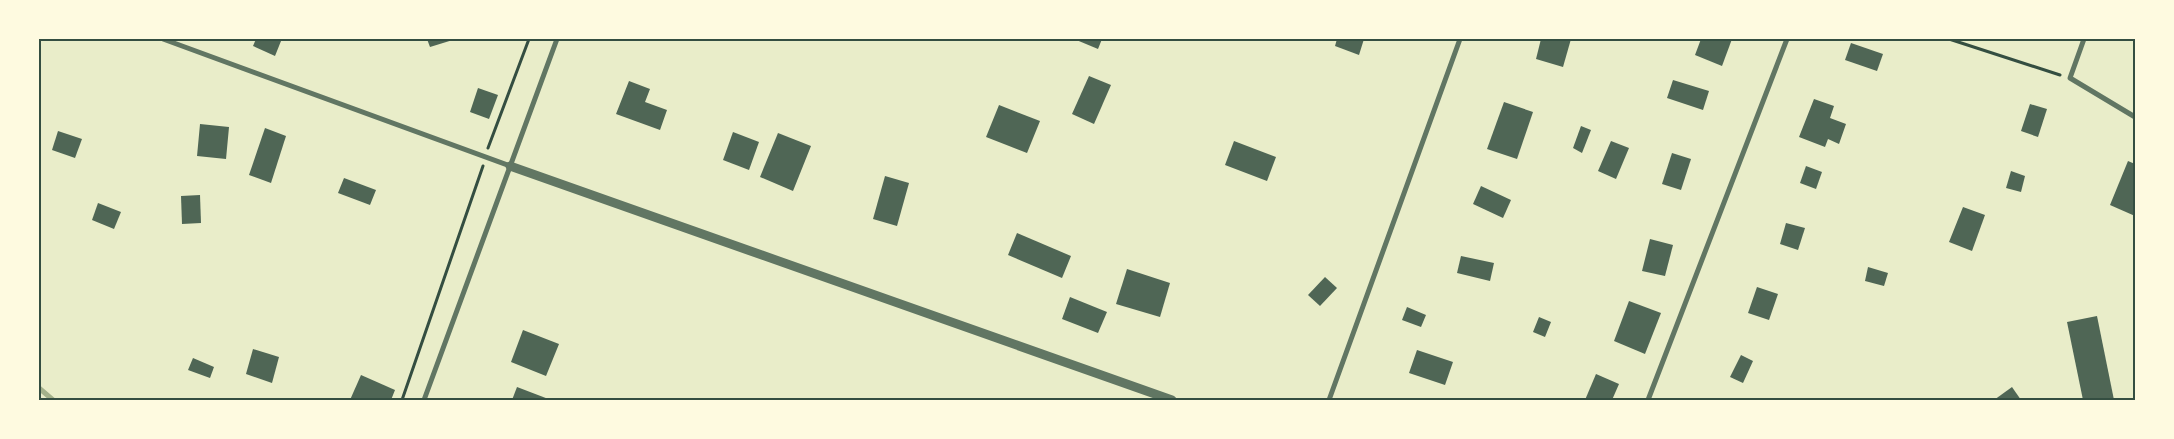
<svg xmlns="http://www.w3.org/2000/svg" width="2174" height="439" viewBox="0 0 2174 439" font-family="Overpass,sans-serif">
<rect width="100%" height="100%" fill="#e9edc9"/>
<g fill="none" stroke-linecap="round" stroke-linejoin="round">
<path stroke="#a3b18a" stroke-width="5" d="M39,388L53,400"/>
</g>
<g fill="#4f6655">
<path d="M256,39H276L281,41L275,56L253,46Z"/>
<path d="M427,39H456L430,47Z"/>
<path d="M1074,39H1102L1098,49Z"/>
<path d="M1337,39H1364L1359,55L1335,46Z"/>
<path d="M1541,39H1571L1563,67L1536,59Z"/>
<path d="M1701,39H1732L1722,66L1695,55Z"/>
<path d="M1851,43L1883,54L1877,71L1845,60Z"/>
<path d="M1089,76L1111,85L1094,124L1072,114Z"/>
<path d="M1673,80L1709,91L1703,110L1667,98Z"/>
<path d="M629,81L650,89L645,102L667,110L660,130L616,114Z"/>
<path d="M478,88L498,95L489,119L470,112Z"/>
<path d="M1814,99L1834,106L1830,118L1846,124L1839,144L1828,139L1825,147L1799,137Z"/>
<path d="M1504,102L1533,112L1517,159L1487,149Z"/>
<path d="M2030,104L2047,109L2038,137L2021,131Z"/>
<path d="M999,105L1040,121L1027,153L986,137Z"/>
<path d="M200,124L229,127L226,159L197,156Z"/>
<path d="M1581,126L1591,130L1582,153L1573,148Z"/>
<path d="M265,128L286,136L271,183L249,175Z"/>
<path d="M58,131L82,139L75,158L52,150Z"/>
<path d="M733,132L759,142L749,170L723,160Z"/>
<path d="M778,133L811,146L793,191L760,177Z"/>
<path d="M1234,141L1276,157L1267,181L1225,165Z"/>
<path d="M1611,141L1629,148L1616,179L1598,171Z"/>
<path d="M1672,153L1691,159L1681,190L1662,184Z"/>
<path d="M2128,161L2135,164V216L2110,205Z"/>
<path d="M1806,166L1822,172L1816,189L1800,183Z"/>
<path d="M2011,171L2025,176L2021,192L2006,188Z"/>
<path d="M885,176L909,183L897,226L873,219Z"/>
<path d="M344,178L376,190L370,205L338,193Z"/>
<path d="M1481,186L1511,200L1503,218L1473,204Z"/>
<path d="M200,195L201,223L182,224L181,196Z"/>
<path d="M98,203L121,212L114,229L92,220Z"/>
<path d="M1963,207L1985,215L1972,251L1949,242Z"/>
<path d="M1786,223L1805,228L1798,250L1780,244Z"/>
<path d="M1017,233L1071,256L1062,278L1008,255Z"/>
<path d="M1650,239L1673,245L1665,276L1642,271Z"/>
<path d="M1461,256L1494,263L1490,281L1457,273Z"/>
<path d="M1868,267L1888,273L1884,286L1865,281Z"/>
<path d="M1127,269L1170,283L1160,317L1116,304Z"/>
<path d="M1325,277L1337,288L1320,306L1308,295Z"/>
<path d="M1757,287L1778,294L1769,320L1748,313Z"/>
<path d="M1070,297L1107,312L1098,333L1062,319Z"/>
<path d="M1629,301L1661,313L1645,354L1614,341Z"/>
<path d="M1407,307L1426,315L1421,327L1402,320Z"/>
<path d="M2097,316L2114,400H2083L2067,322Z"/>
<path d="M1539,317L1551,322L1545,337L1533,332Z"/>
<path d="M523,330L559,344L546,376L511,362Z"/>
<path d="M253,349L279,357L272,383L246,374Z"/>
<path d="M1417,350L1453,362L1445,385L1409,373Z"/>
<path d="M1741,355L1753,361L1743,383L1730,377Z"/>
<path d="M193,358L214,367L210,378L188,370Z"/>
<path d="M1596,374L1619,384L1612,400H1585Z"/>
<path d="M361,375L395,390L391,400H350Z"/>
<path d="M517,387L551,400H512Z"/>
<path d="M2012,387L2021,400H1994Z"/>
</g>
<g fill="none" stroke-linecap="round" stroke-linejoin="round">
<g stroke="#344e41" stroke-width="3">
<path d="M1949,39L2060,75"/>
<path d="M488,148L529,39"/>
<path d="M402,400L483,166"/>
</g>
<g stroke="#617663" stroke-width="5">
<path d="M163,39L510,166"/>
<path d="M2084,39L2070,78L2135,117"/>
<path d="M424,400L557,39"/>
<path d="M1329,400L1460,39"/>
<path d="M1648,400L1787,39"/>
</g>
<path stroke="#617663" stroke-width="9" d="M510,166L1172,400"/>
</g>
<rect width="2174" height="439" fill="none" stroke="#fefae0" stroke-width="80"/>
<rect x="40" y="40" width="2094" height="359" fill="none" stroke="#344e41" stroke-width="2"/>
</svg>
